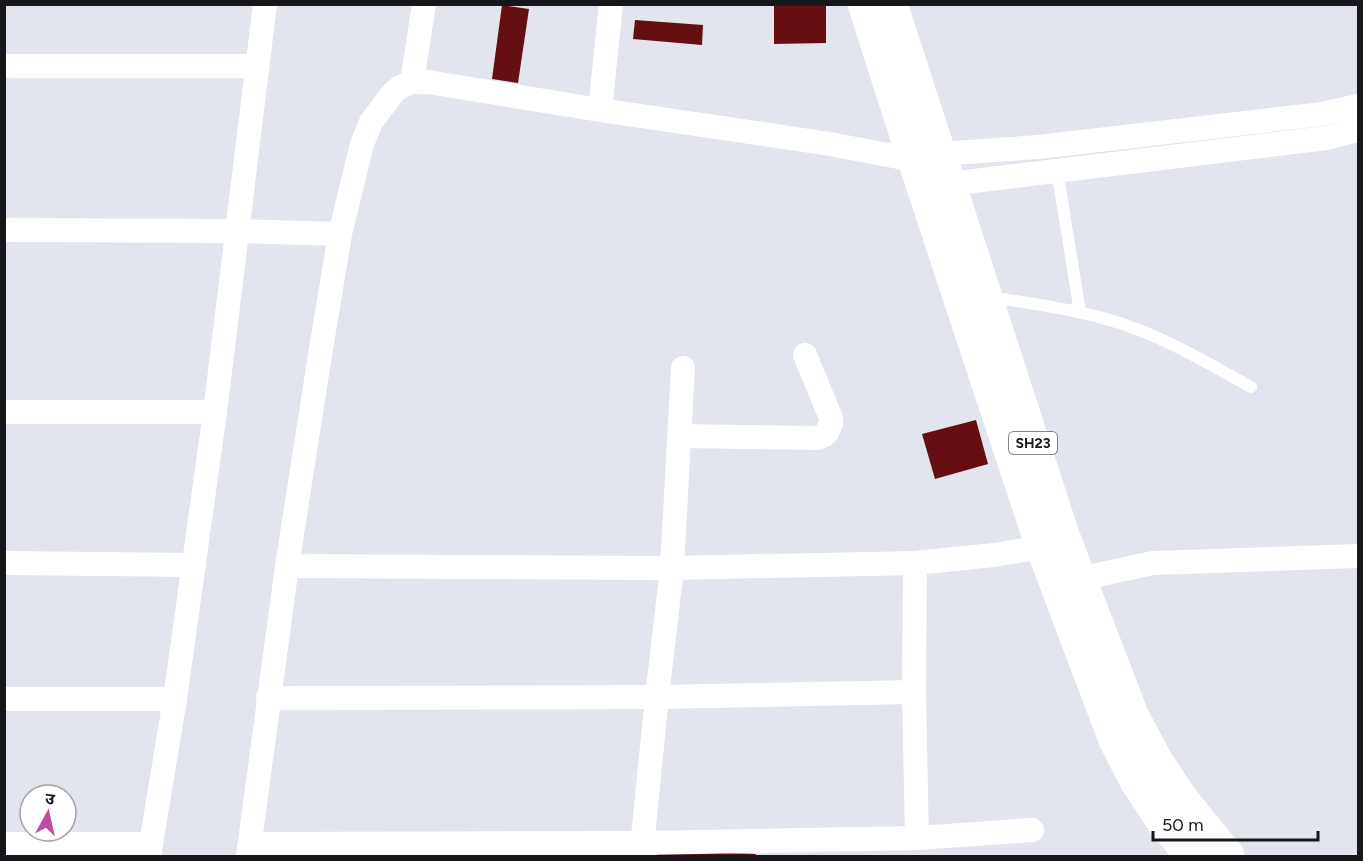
<svg xmlns="http://www.w3.org/2000/svg" width="1363" height="861" viewBox="0 0 1363 861" font-family="Figtree,'Noto Sans Devanagari',sans-serif">
<rect width="100%" height="100%" fill="#e2e4ee"/>
<g fill="#660f13">
<path d="M502,5L529,9L518,83L492,79Z"/>
<path d="M826,5V43L774,44V6Z"/>
<path d="M635,20L703,25L702,45L633,39Z"/>
<path d="M976,420L988,464L935,479L922,434Z"/>
<path d="M657,851L756,854L755,856H657Z"/>
</g>
<g fill="none" stroke-linecap="round" stroke-linejoin="round">
<g stroke="#fff" stroke-width="12">
<path d="M1057,170L1080,312"/>
<path d="M990,297C1040,305 1092,311 1139,330C1178,345 1214,367 1251,387"/>
</g>
<g stroke="#fff" stroke-width="24">
<path d="M4,66H257"/>
<path d="M412,82L424,4"/>
<path d="M600,110L611,4"/>
<path d="M933,186L1327,138L1358,130"/>
<path d="M4,230L237,231L340,234"/>
<path d="M4,412H215"/>
<path d="M679,436L812,438H818L826,434L831,424V418L805,355"/>
<path d="M4,563L194,565"/>
<path d="M915,563L914,692L917,838"/>
<path d="M287,566L672,568L915,563L994,555L1042,547"/>
<path d="M1079,579L1153,563L1358,556"/>
<path d="M268,698L657,697L914,692"/>
<path d="M4,699H175"/>
<path d="M4,844H150"/>
<path d="M250,844L642,843L917,838L1032,830"/>
<path d="M149,856L175,699L215,412L265,4"/>
<path d="M248,856L287,566L320,355L340,234L362,144L371,122L393,93L400,87L412,82H428L600,110L830,144L914,160L939,154L1038,147L1322,114L1358,106"/>
<path d="M641,856L657,697L672,568L683,368"/>
</g>
<g stroke="#fff" stroke-width="33">
<path d="M864,4L914,160L1042,547L1115,740L1136,781L1163,822L1192,856"/>
<path d="M891,4L1063,535L1132,715L1156,760L1181,798L1228,856"/>
</g>
</g>
<g text-anchor="middle" stroke-width="6" stroke-linejoin="round" paint-order="stroke">
<rect fill="#fff" stroke="#5d5d5f" stroke-width="1.5" x="1009" y="432" width="48" height="22" rx="4.5"/>
<g font-size="14" font-weight="bold" fill="#17171b">
<text x="1033" y="448">SH23</text>
</g>
</g>
<rect width="1363" height="861" fill="none" stroke="#17171b" stroke-width="12"/>
<g transform="translate(48 813) rotate(8)"><circle r="28" fill="#ffffff" stroke="#a2a2a4" stroke-width="1.5"/>
<path d="M0-4.5L10 22L0 15L-10 22Z" fill="#c04ba3"/>
<text y="-9" font-size="16" font-weight="bold" text-anchor="middle" fill="#17171b">उ</text>
</g>
<path d="M1153 831v9h165v-9" fill="none" stroke="#17171b" stroke-width="3"/>
<text x="1162" y="831" font-size="18" fill="#17171b" stroke="#ffffff" stroke-width="4.5" paint-order="stroke">50 m</text>
</svg>
